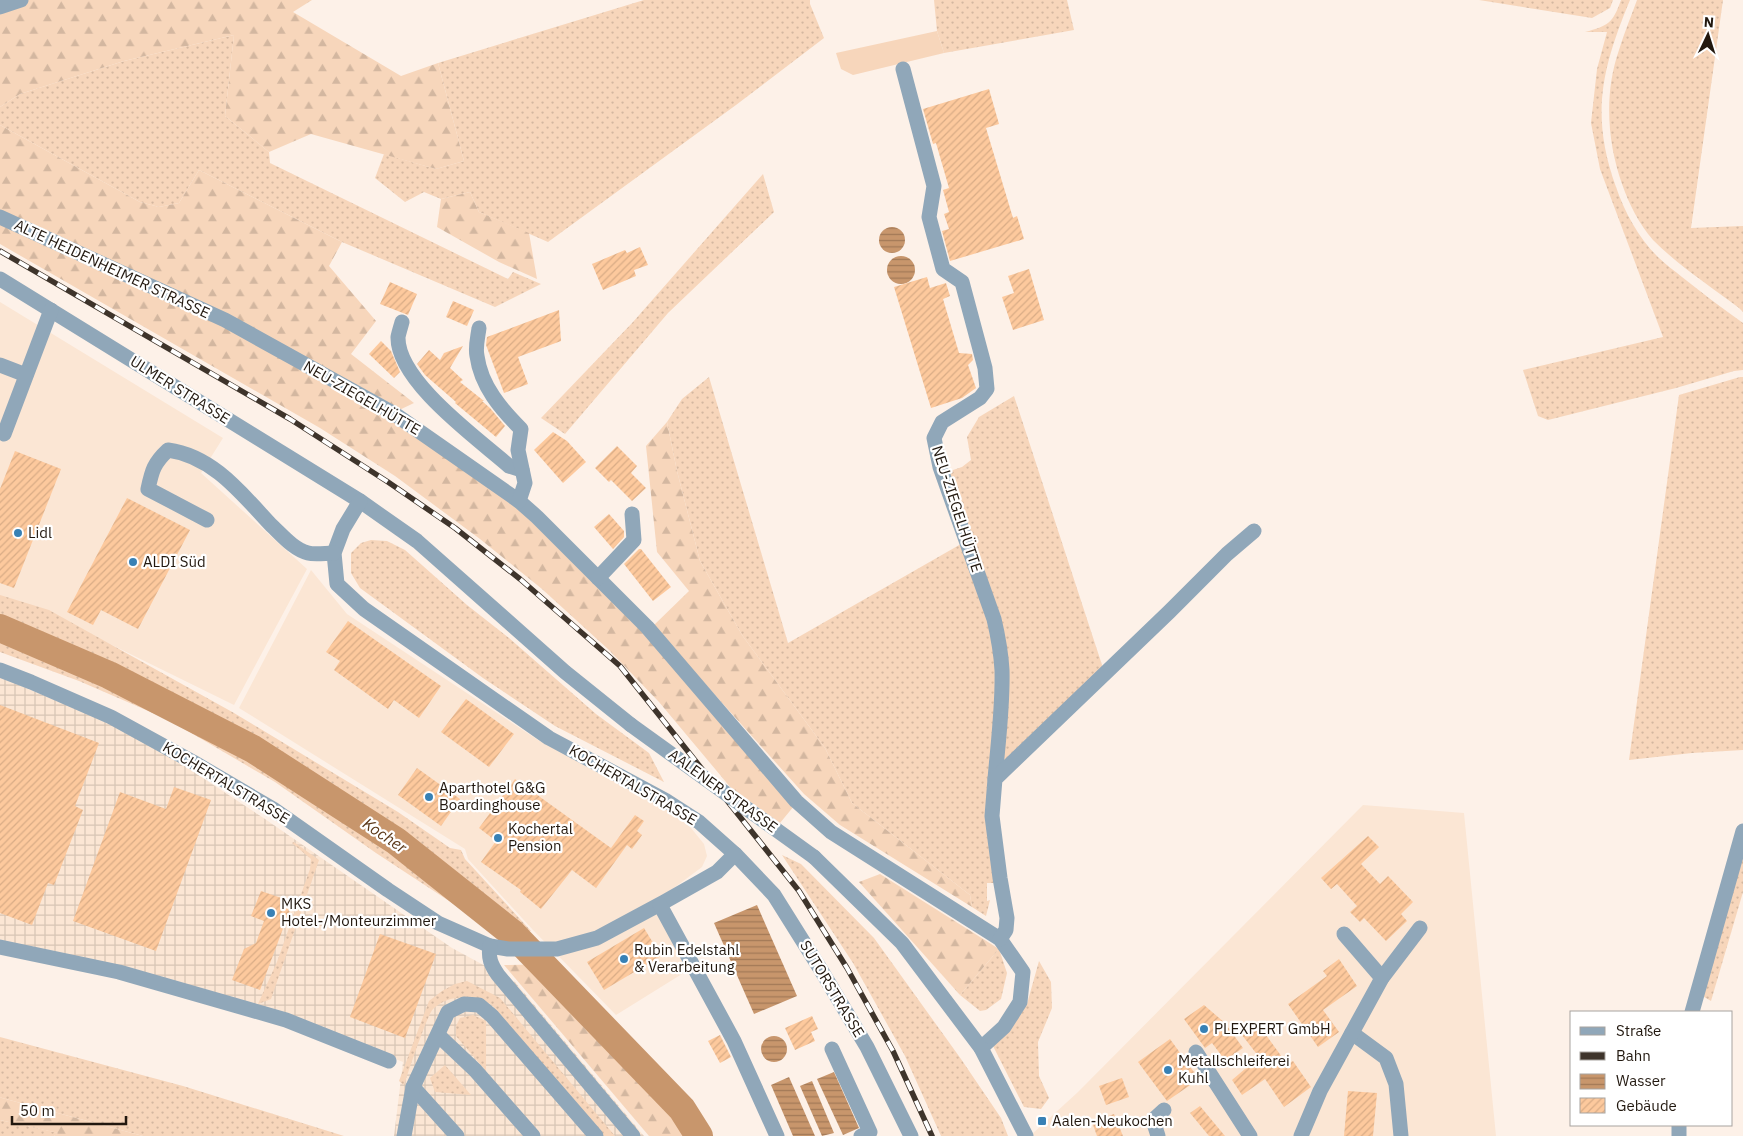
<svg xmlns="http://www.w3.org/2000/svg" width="1743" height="1136" viewBox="0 0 1743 1136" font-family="'IBM Plex Sans',sans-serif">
<defs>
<pattern id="industrial-grid" width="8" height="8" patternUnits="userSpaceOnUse" patternTransform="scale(1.25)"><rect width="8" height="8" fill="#fbe6d4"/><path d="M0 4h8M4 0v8" fill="none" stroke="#d7c5b5"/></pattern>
<pattern id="grass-dots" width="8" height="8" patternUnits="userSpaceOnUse" patternTransform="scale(1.25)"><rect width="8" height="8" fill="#f7d6bb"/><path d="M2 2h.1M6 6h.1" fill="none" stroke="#d3b7a0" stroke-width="1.8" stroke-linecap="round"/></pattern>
<pattern id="forest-firs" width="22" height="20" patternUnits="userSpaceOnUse" patternTransform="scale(1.25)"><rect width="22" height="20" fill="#f7d6bb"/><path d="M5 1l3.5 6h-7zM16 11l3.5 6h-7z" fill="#d3b7a0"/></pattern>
<pattern id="water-rules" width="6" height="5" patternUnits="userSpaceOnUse" patternTransform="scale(1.25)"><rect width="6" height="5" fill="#c8966c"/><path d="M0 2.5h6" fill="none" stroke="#a27957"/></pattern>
<pattern id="building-hatch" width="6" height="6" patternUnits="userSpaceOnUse" patternTransform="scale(1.25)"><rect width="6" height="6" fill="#fdc99d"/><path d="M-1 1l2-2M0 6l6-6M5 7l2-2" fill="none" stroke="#d9ac86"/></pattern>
</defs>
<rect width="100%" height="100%" fill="#fdf1e8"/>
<g fill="#fbe6d4">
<path d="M0,302L223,438L201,473L307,569L234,705L55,617L0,601Z"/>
<path d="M311,570L347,614L538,740L661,803L691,828L704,844L707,856L702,867L655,902L690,969L616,1015L533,930L468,859L465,849L239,708Z"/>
<path d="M1363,805L1464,813L1496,1136H1032L1031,1135L1078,1092Z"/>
</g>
<path fill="url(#industrial-grid)" d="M0,677L107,722L171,757L265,819L452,948L515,982L644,1136H394L403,1062L287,1016L0,945Z"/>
<g fill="url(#grass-dots)">
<path d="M644,0H810V4L824,38L736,105L548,242L479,212L470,192L441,199L424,192L405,202L375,178L384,154L436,169L464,161L438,63Z"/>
<path d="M934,0H1067L1074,30L944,53L937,31Z"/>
<path d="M1479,0H1613L1610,8L1592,18Z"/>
<path d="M1621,0H1630C1602,68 1590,115 1616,187C1625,213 1639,239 1659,258C1666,265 1675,271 1682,277C1702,293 1722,308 1743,323V370L1734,371L1676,388L1548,420L1538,416L1523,370L1663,337L1600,169L1591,123L1597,69L1607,32H1585C1608,26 1613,23 1621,0Z"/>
<path d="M1637,0H1723L1691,228L1743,226V312L1739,308C1710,286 1679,266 1653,240C1639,224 1629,204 1622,184C1607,141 1604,93 1619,50C1624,33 1631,17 1637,0Z"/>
<path d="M234,35L225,116L269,152L270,163L508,279L513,272L541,284L495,307L342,242L199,170L179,203L159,207L140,202L0,125V107L20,94L124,61Z"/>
<path d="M763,174L774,212L668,313L565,434L541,418L633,322Z"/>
<path d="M709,377L788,643L961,544L991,625L997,657L995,883H987V901L990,900L986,916L972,907L970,895L852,803L825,748L742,635L700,561L677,471L667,422L682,399Z"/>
<path d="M1740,377H1743V750L1692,753L1629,760L1679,395Z"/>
<path d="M1014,396L1104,671L1007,763L1002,759L1005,645L947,472L962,467L971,460L967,437L979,417Z"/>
<path d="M371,540L387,541L405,550L467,605L509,638L596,714L649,753L664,782L555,726L483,678L360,588L351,573V553L361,543Z"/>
<path d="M0,595L49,610L234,713L398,812L450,848L461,850L465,859L531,931L519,932L481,922L376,853L275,782L169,720L79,681L0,652Z"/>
<path d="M294,842L319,860L271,999L258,1004L277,962L310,869L311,859L292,843Z"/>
<path d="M1743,853V892L1711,1001L1699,994Z"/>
<path d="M782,855L801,864L874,938L961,1059L1001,1118L1008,1136H941L905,1056L853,963Z"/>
<path d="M999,949L1007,973L1001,999L986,1010L980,1011L960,995Z"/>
<path d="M1039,961L1051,982L1052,1008L1038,1042L1039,1076L1049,1098L1041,1109L1024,1107L993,1046L1027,1004Z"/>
<path d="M467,981L500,998L615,1136H602L491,1004C471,996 450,993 433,1009C427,1015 408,1073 404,1085L399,1081L429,1001L442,991L455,984Z"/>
<path d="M473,1015L486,1021V1071L456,1036V1026L460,1018Z"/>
<path d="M0,1037L183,1086L344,1136H143L2,1098L0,1097Z"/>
<path d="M445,1065L471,1095L435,1092L430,1078Z"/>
<path d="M0,1120L59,1133L54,1136H0Z"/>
</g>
<g fill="url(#forest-firs)">
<path d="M27,0H312L293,12L401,76L438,63L464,161L436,169L311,134L269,152L225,116L234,35L124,61L20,94L0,107V10Z"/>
<path d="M0,125L140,202L159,207L179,203L199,170L342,242L329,266L376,321L351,354L414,403L393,413L391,419L516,506L643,632L794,806L780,823L731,788L659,702L609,650L542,589L480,539L395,476L320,428L0,244Z"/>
<path d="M470,192L479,212L529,233L537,279L499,262L437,227L441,199Z"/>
<path d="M667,422L677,471L700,561L742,635L825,748L852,803L970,895L972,907L840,825L804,794L653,626L689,591L657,552L646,446Z"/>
<path d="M880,874L999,949L960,995L859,882Z"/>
<path d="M555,964L696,1110L711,1136H649L504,965Z"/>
<path d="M0,1097L2,1098L143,1136H54L58,1133L0,1120Z"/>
</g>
<path fill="#f7d6bb" d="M937,31L944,53L853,75L841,69L836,53Z"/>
<g fill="url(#water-rules)">
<circle cx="892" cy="240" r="13"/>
<circle cx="901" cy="270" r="14"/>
<path d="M757,905L797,996L754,1014L714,923Z"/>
<circle cx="774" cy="1049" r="13"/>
<path d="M834,1072L859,1128L843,1135L817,1079Z"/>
<path d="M789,1077L815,1136H793L771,1085Z"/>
<path d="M812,1081L834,1133L822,1136L800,1086Z"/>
</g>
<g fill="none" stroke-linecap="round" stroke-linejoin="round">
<path stroke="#c8966c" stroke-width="28" d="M0,628L109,675L253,749L396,841L512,933L682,1109L699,1136"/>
</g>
<g fill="url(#building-hatch)">
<path d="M989,89L999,124L986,128L1013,218L1017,216L1024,239L950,261L942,231L949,229L944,214L949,212L943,190L949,188L936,143L933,144L923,109Z"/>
<path d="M640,247L648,265L634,270L636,276L603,290L592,264L625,250L627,253Z"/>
<path d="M1029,269L1044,320L1013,330L1002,297L1014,293L1008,276Z"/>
<path d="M927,277L930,288L946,283L950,296L943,299L959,353L972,354L973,360L968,365L976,388L962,398L931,408L894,287Z"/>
<path d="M390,282L417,294L408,315L380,304Z"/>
<path d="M453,301L474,310L467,326L446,317Z"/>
<path d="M559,310L561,341L518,357L528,384L504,393L486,345L487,337Z"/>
<path d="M381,341L391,351L400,372L394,378L369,354Z"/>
<path d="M463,346L450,368L463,380L460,382L484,401H482L490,408L505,426L496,437L455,403L456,402L425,375L417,364L429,350L440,360L444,353Z"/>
<path d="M553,432L567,441L586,462L563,483L534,450Z"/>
<path d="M617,446L637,466L631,473L646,488L632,501L611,480L609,482L595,468Z"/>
<path d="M15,451L61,469L14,588L0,583V489Z"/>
<path d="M127,498L190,530L138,629L101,610L93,625L67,612Z"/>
<path d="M609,514L624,531V537L613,549L594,527Z"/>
<path d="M639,549H641L671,587L653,601L624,564Z"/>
<path d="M348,621L441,686L419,718L394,700L388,709L334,670L340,661L326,652Z"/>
<path d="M466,699L514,734L489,767L441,732Z"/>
<path d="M0,705L99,743L75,806L83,810L54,885L48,883L32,925L0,913Z"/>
<path d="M417,768L460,799L441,826L398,795Z"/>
<path d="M515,779L611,848L635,815L644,821L637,831L642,835L632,849L627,845L596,888L572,870L541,909L520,892L521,890L481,862L496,841L479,828Z"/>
<path d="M174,787L211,800L156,951L73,921L120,792L166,809Z"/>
<path d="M1368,836L1379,847L1361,864L1380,884L1388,876L1413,902L1401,914L1407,921L1386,941L1364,918L1360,922L1350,912L1357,906L1337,884L1331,889L1321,878Z"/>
<path d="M261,891L293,902L260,990L232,980L244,949L256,943L264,921L251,916Z"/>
<path d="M644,928L661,956L604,990L587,962Z"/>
<path d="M380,934L436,954L405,1038L350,1017Z"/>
<path d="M1339,959L1357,986L1323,1010L1339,1032L1318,1047L1288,1004L1327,976L1323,971Z"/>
<path d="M1204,1005L1225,1023L1243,1048L1225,1060L1212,1043L1205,1048L1184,1019Z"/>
<path d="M812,1016L818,1029L811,1032L815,1041L795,1050L785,1028Z"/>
<path d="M1258,1024L1287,1064L1293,1061L1311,1087L1284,1107L1265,1079L1242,1095L1232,1080L1259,1057L1242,1035Z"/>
<path d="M720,1035L731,1057L720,1063L708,1041Z"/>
<path d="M1170,1039L1199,1079L1167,1101L1138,1062Z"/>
<path d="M1122,1078L1129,1097L1106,1105L1099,1086Z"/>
<path d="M1348,1091L1377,1093L1373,1136H1344Z"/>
<path d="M1200,1106L1225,1136H1209L1190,1113Z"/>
<path d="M1114,1114L1123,1136H1097L1092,1122Z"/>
</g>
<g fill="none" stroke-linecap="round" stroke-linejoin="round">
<g stroke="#90a7b9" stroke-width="15">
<path d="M0,7L21,0"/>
<path d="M903,69L934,186L929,217L943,269L962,282L985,368L987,389L980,398L942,422L934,438L940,467L994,619C998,636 1001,653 1002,670C1003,706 998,743 995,779"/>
<path d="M0,217L225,320L393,413L519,501L537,517L647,627L796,801L831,832L1000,939L1023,972L1020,1002L1004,1027L981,1048"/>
<path d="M0,279L360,501L417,541L565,672L631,725"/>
<path d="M402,322C401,326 399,332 398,337C397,381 477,438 509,466L522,470"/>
<path d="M479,328C478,337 475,347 477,356C481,386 501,409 521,429L518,450L525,483L519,501"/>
<path d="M0,365L26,375"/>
<path d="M4,434L51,310"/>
<path d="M360,501L343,529L334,553L337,584L364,609L549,738L665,800L699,822L735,854L774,895L821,970L867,1047L911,1136"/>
<path d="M207,520L148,489C152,470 154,463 168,450C213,456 242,494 271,525C282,535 293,549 308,553C315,555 326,553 334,553"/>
<path d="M598,578L634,540L632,514"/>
<path d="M0,670L31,682L111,717L193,762L273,809L388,890L438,923L490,946L508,949H557L597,938L664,902L717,872L735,854"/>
<path d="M814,857L902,943L981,1048L1026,1136"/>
<path d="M660,905L734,1041L777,1136"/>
<path d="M1344,934L1382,978"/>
<path d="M1000,939L1006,930L1007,918L1000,878L992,816L995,779L1169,612L1227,554L1254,531"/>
<path d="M490,946C488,958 491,965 498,975L633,1136"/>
<path d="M0,947L119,972L286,1020L389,1061"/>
<path d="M1692,1012L1743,831"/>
<path d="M1352,1033L1386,1058L1396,1084L1401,1136"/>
<path d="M438,1035L475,1070L533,1136"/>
<path d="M832,1049L870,1132L861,1136"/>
<path d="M1196,1052L1250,1136"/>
<path d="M413,1087L457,1136"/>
<path d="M404,1136L413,1087L448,1012L464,1004L479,1005L492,1016L596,1136"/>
<path d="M1158,1136L1153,1120L1164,1110"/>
<path d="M1301,1136L1320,1091L1382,978L1420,928"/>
<path d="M1679,1136V1125"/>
</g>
<g stroke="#3e342b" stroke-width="5.5">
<path id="rail" d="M0,251L290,419L388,482L455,528L520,579L620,666L799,891L847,968L893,1051L932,1136"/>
</g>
<use href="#rail" stroke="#fff" stroke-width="4" stroke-dasharray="11" stroke-linecap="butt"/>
<path stroke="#90a7b9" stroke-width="15" d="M631,725L814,857"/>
</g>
<g fill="#3881b5" stroke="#fff" stroke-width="2">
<circle cx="18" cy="533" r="5"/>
<circle cx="133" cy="562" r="5"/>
<circle cx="429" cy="797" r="5"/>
<circle cx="498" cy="838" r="5"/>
<circle cx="271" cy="913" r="5"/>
<circle cx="624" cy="959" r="5"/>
<circle cx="1204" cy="1029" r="5"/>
<circle cx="1168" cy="1070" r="5"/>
<rect x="1037" y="1116" width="10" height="10" rx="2.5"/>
</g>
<g text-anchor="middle" stroke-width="4.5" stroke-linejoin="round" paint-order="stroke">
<g font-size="15" fill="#22180f" stroke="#fff">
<text transform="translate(112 269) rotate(25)" y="5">ALTE HEIDENHEIMER STRASSE</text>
<text transform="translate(180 390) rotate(32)" y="5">ULMER STRASSE</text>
<text transform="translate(362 398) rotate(30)" y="5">NEU-ZIEGELHÜTTE</text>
<text transform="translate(957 509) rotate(72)" y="5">NEU-ZIEGELHÜTTE</text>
<text transform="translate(226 783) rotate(31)" y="5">KOCHERTALSTRASSE</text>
<text transform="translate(633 785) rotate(30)" y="5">KOCHERTALSTRASSE</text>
<text transform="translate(723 791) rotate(36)" y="5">AALENER STRASSE</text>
<text transform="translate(832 989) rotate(59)" y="5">SUTORSTRASSE</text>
</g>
<g font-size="15" fill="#22180f" stroke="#fff" text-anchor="start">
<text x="28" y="538">Lidl</text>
<text x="143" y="567">ALDI Süd</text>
<text x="439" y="793">Aparthotel G&amp;G<tspan x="439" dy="17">Boardinghouse</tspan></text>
<text x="508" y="834">Kochertal<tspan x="508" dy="17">Pension</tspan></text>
<text x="281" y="909">MKS<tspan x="281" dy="17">Hotel-/Monteurzimmer</tspan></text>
<text x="634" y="955">Rubin Edelstahl<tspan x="634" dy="17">&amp; Verarbeitung</tspan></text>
<text x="1214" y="1034">PLEXPERT GmbH</text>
<text x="1178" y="1066">Metallschleiferei<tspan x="1178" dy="17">Kuhl</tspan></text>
<text x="1052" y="1126">Aalen-Neukochen</text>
</g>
<g font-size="16" font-style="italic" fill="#5b3818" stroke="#fff">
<text transform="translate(385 835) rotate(34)" y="6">Kocher</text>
</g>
</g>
<rect x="1570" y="1011" width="162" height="115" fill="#ffffff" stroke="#a7a39f"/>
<rect x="1580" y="1027" width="25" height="8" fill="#90a7b9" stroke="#a7a39f"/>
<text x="1616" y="1036" font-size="15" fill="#22180f">Straße</text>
<rect x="1580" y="1052" width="25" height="8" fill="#3e342b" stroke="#a7a39f"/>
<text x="1616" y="1061" font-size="15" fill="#22180f">Bahn</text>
<rect x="1580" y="1074" width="25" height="15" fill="url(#water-rules)" stroke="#a7a39f"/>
<text x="1616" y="1086" font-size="15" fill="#22180f">Wasser</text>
<rect x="1580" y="1098" width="25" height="15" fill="url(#building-hatch)" stroke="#a7a39f"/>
<text x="1616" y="1111" font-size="15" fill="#22180f">Gebäude</text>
<g transform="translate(1708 35) rotate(4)" stroke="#ffffff" stroke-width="4" paint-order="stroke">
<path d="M0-4L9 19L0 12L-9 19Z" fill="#22180f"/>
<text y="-8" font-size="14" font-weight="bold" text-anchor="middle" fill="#22180f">N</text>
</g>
<path d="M12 1116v8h114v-8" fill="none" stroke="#22180f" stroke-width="2.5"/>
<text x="20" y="1116" font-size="15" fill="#22180f" stroke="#ffffff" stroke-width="4" paint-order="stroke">50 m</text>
</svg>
